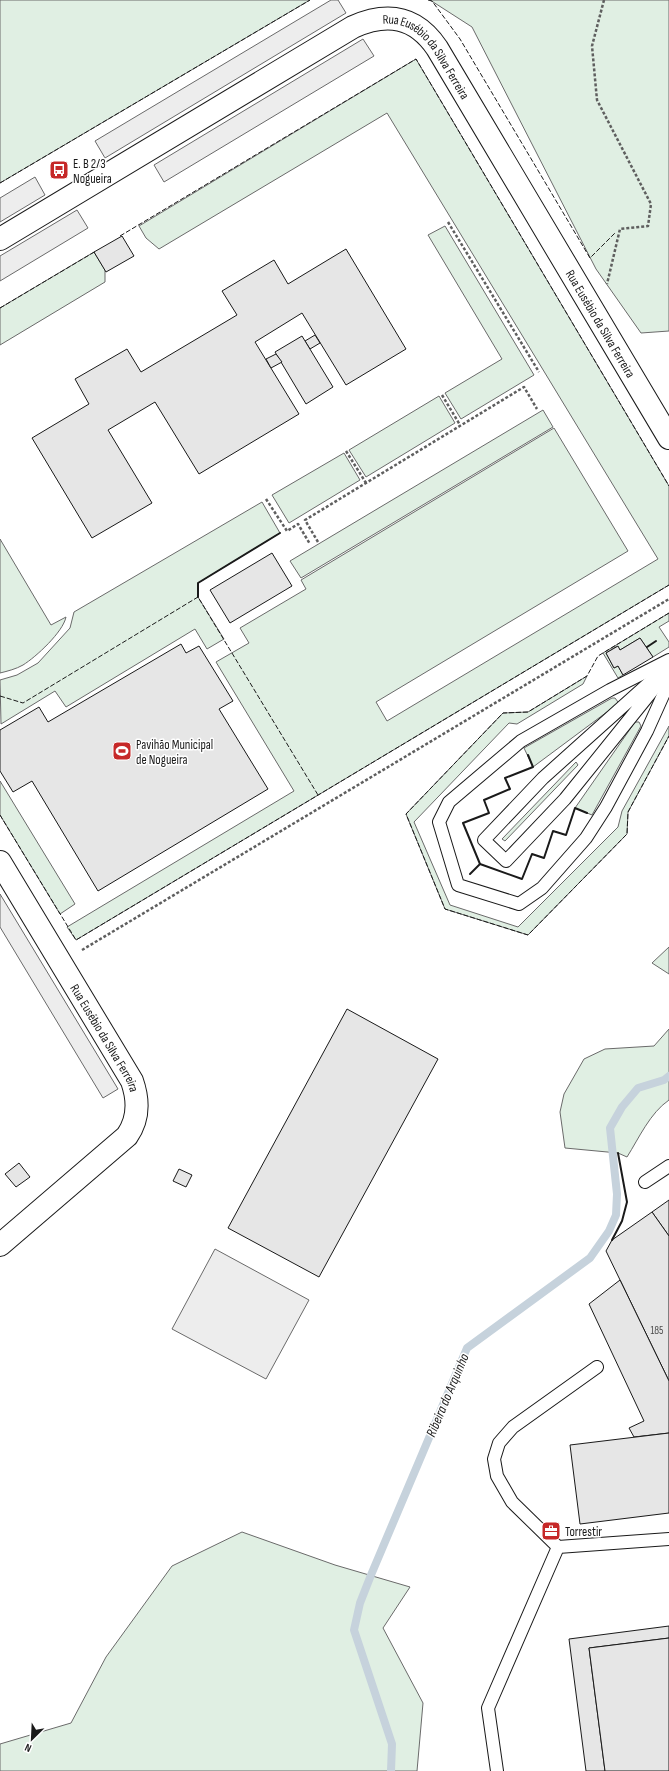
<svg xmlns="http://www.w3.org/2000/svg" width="669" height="1771" viewBox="0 0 669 1771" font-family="'Sofia Sans Condensed',sans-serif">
<rect width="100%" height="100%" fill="#fff"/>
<g fill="#e0efe3" stroke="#6a6a6a">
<path d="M0,0H310L0,183Z"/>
<path d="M430,0H669V331L641,333L596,269L472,27Z"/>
<path d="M416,59L669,486V585L76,940L67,927L294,791L216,662L249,643L240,628L306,589L301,580L554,428L628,551L376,702L387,721L658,559L387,113L159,249L146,238L139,226Z"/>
<path d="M445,226L534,375L461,419L445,393L502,359L428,235Z"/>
<path d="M94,252L105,270V282L0,345V308Z"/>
<path d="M439,396L455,423L366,477L349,450Z"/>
<path d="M543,410L553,427L301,578L290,561Z"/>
<path d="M344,453L360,480L289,523L272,495Z"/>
<path d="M262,502L280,533L198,583V597L224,639L207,649L195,629L66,707L55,691L1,724L0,680L17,675L38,663L70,628L74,612Z"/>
<path d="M0,539L51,625L66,617C63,632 36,657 23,665C16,669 8,671 0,673Z"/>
<path d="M669,613V621L659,627L669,642V647L653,657L640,638L620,650L617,646L606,653L614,668L618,666L623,675L618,678L603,653Z"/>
<path d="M587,676L583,684L517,724L509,723L414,822L450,905L518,927L618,827L622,811L669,726V736L628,812L627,834L528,935L445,909L406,814L503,713L528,712Z"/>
<path d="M612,698H615L618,702L615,706L533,767L524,748Z"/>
<path d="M635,722H639L641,726L592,815L575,808Z"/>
<path d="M576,762L578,765L505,841L502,839Z"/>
<path d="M0,781L75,904L60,914L0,815Z"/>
<path d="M669,947V974L652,963Z"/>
<path d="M669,1029V1100C650,1113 639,1138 627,1157L618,1153L565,1148L560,1112L564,1094L584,1059L605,1049L654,1046Z"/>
<path d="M242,1532L335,1565L410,1587L383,1628L423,1703L417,1771H0V1744L71,1723L106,1657L172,1566Z"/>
</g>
<g fill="#ededed" stroke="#6a6a6a">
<path d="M331,0H338L346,13L105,158L95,141Z"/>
<path d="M363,39L374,56L164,182L154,165Z"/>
<path d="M35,177L45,195L0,222V198Z"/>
<path d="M77,210L88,228L0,281V256Z"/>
<path d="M0,894L118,1089L103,1098L0,927Z"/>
<path d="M215,1249L309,1300L266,1379L172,1329Z"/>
</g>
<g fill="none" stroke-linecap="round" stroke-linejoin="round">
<path stroke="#c6d2dc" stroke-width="8" d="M391,1771L392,1744L354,1630L360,1603L371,1575L467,1348L590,1258L609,1231L616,1215L617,1194L610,1128L622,1107L638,1088L664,1080L669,1076"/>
</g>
<g fill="#e6e6e6" stroke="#1a1a1a">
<path d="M122,236L134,256L106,272L94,252Z"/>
<path d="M346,249L406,349L346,385L302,313L255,342L299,414L199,474L155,402L108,430L152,503L92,538L32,438L89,404L75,379L127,349L141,372L237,315L222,291L274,260L288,284Z"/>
<path d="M315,335L320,343L310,349L305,341Z"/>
<path d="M302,336L333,387L306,404L275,352Z"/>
<path d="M276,354L282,362L271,368L266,359Z"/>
<path d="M272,553L292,586L230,623L210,590Z"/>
<path d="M640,638L653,657L623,675L618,666L614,668L606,653L618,646L620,650Z"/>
<path d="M181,644L186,653L199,646L233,701L219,709L268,789L98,891L32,781L13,792L0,771V730L39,707L48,722Z"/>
<path d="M347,1009L438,1059L319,1277L228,1228Z"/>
<path d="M19,1163L30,1177L16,1187L5,1174Z"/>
<path d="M179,1169L192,1175L186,1187L173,1181Z"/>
<path d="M669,1200V1236L652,1212Z"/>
<path d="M652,1212L669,1236V1381L606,1251L612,1240Z"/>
<path d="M620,1280L669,1381V1433L634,1437L629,1428L644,1421L589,1304Z"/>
<path d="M669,1433V1513L580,1524L570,1445Z"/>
<path d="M669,1626V1638L589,1648L605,1771H586L569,1639Z"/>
<path d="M669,1638V1771H605L589,1648Z"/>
</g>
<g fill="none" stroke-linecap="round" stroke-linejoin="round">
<g stroke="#1a1a1a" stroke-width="14">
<g id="service">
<path d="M669,660L610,690L521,741L449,802L439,822L458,885L519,904L542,888L586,838L606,807L647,731L669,682"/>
<path d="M669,665L543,778L484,840L506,861L565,799L669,670"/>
<path d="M645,1182L669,1166"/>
<path d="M558,1547L512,1502L497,1476L494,1459L499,1443L513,1427L597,1367"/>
<path d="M497,1771L488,1708L558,1547L669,1539"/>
</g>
</g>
<g stroke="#1a1a1a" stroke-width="24">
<g id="minor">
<path id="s1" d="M0,239L353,27C387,12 415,16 437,48L669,438"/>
<path id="s2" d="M0,862L132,1081C139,1101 139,1119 127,1136L0,1245"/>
</g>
</g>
<g stroke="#5f5f5f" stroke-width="2.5" stroke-dasharray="3 2" stroke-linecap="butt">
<path d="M604,0L592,46L597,100L651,204L648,226L620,229L607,284"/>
<path d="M448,222L539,372"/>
<path d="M442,395L460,425"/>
<path d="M346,451L366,483"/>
<path d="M266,499L287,531L298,524L310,544"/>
<path d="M318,542L305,520L524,387L537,409"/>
<path d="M82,950L669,599"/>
</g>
<use href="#service" stroke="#fff" stroke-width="12"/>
<use href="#minor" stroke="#fff" stroke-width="22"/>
<g stroke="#1a1a1a" stroke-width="1" stroke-dasharray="5 2" stroke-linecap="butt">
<path d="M428,0L432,1L460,39L590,258L615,233"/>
<path d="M0,183L310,0"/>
<path d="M120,236L416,59L669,486"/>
<path d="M0,308L96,251"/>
<path d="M669,613L598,656L587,676L528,712L503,713L406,814L445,909L528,935L627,834L628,812L669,736"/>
<path d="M0,696L23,703L198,597L318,795"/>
<path d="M0,815L76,940L669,585"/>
</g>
<g stroke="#1a1a1a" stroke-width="2">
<path d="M198,597V583L280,533"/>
<path d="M647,647L656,641"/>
<path d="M528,755L533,767L505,778L510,789L484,800L489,813L463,823L480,864L522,879L532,854L544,858L553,831L566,835L575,808L587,813"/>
<path d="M470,874L480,864"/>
<path d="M612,1240L622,1221L627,1202L618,1153"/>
</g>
</g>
<defs>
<g id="bus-square" transform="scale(1)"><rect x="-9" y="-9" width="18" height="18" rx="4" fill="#c62828" stroke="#fff"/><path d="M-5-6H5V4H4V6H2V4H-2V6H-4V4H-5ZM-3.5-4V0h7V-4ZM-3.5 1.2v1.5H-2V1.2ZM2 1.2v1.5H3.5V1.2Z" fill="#fff"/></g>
<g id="stadium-square" transform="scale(1)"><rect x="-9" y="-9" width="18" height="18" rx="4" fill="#c62828" stroke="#fff"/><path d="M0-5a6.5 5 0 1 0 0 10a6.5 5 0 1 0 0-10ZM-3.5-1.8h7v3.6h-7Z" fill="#fff"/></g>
<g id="office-square" transform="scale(1)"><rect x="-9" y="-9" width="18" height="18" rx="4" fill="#c62828" stroke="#fff"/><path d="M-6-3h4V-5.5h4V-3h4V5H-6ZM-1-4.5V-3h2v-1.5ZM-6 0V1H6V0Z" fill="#fff"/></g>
</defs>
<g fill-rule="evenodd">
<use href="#bus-square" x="59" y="170"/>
<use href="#stadium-square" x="122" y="751"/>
<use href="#office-square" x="551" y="1531"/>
</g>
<g text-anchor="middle" stroke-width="3" stroke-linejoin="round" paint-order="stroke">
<g font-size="11" fill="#4d4d4d">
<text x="657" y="1334">185</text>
</g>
<g font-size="13" fill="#1a1a1a" stroke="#fff">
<text dy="5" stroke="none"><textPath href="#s1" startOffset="504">Rua Eusébio da Silva Ferreira</textPath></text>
<text dy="5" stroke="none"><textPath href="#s1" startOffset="828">Rua Eusébio da Silva Ferreira</textPath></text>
<text dy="5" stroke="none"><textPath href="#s2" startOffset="205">Rua Eusébio da Silva Ferreira</textPath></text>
</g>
<g font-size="13" fill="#1a1a1a" stroke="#fff" text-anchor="start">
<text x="73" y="168">E. B 2/3<tspan x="73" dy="15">Nogueira</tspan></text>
<text x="136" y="749">Pavihão Municipal<tspan x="136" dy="15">de Nogueira</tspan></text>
<text x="565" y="1536">Torrestir</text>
</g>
<g font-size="14" font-style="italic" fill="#1a1a1a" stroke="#fff">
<text transform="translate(447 1395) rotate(-67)" y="5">Ribeira do Arquinho</text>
</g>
</g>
<g transform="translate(32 1739) rotate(204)" stroke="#ffffff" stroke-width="3" paint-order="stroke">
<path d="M0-3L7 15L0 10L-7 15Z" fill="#1a1a1a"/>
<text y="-6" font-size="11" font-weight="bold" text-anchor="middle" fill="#1a1a1a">N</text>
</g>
</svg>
